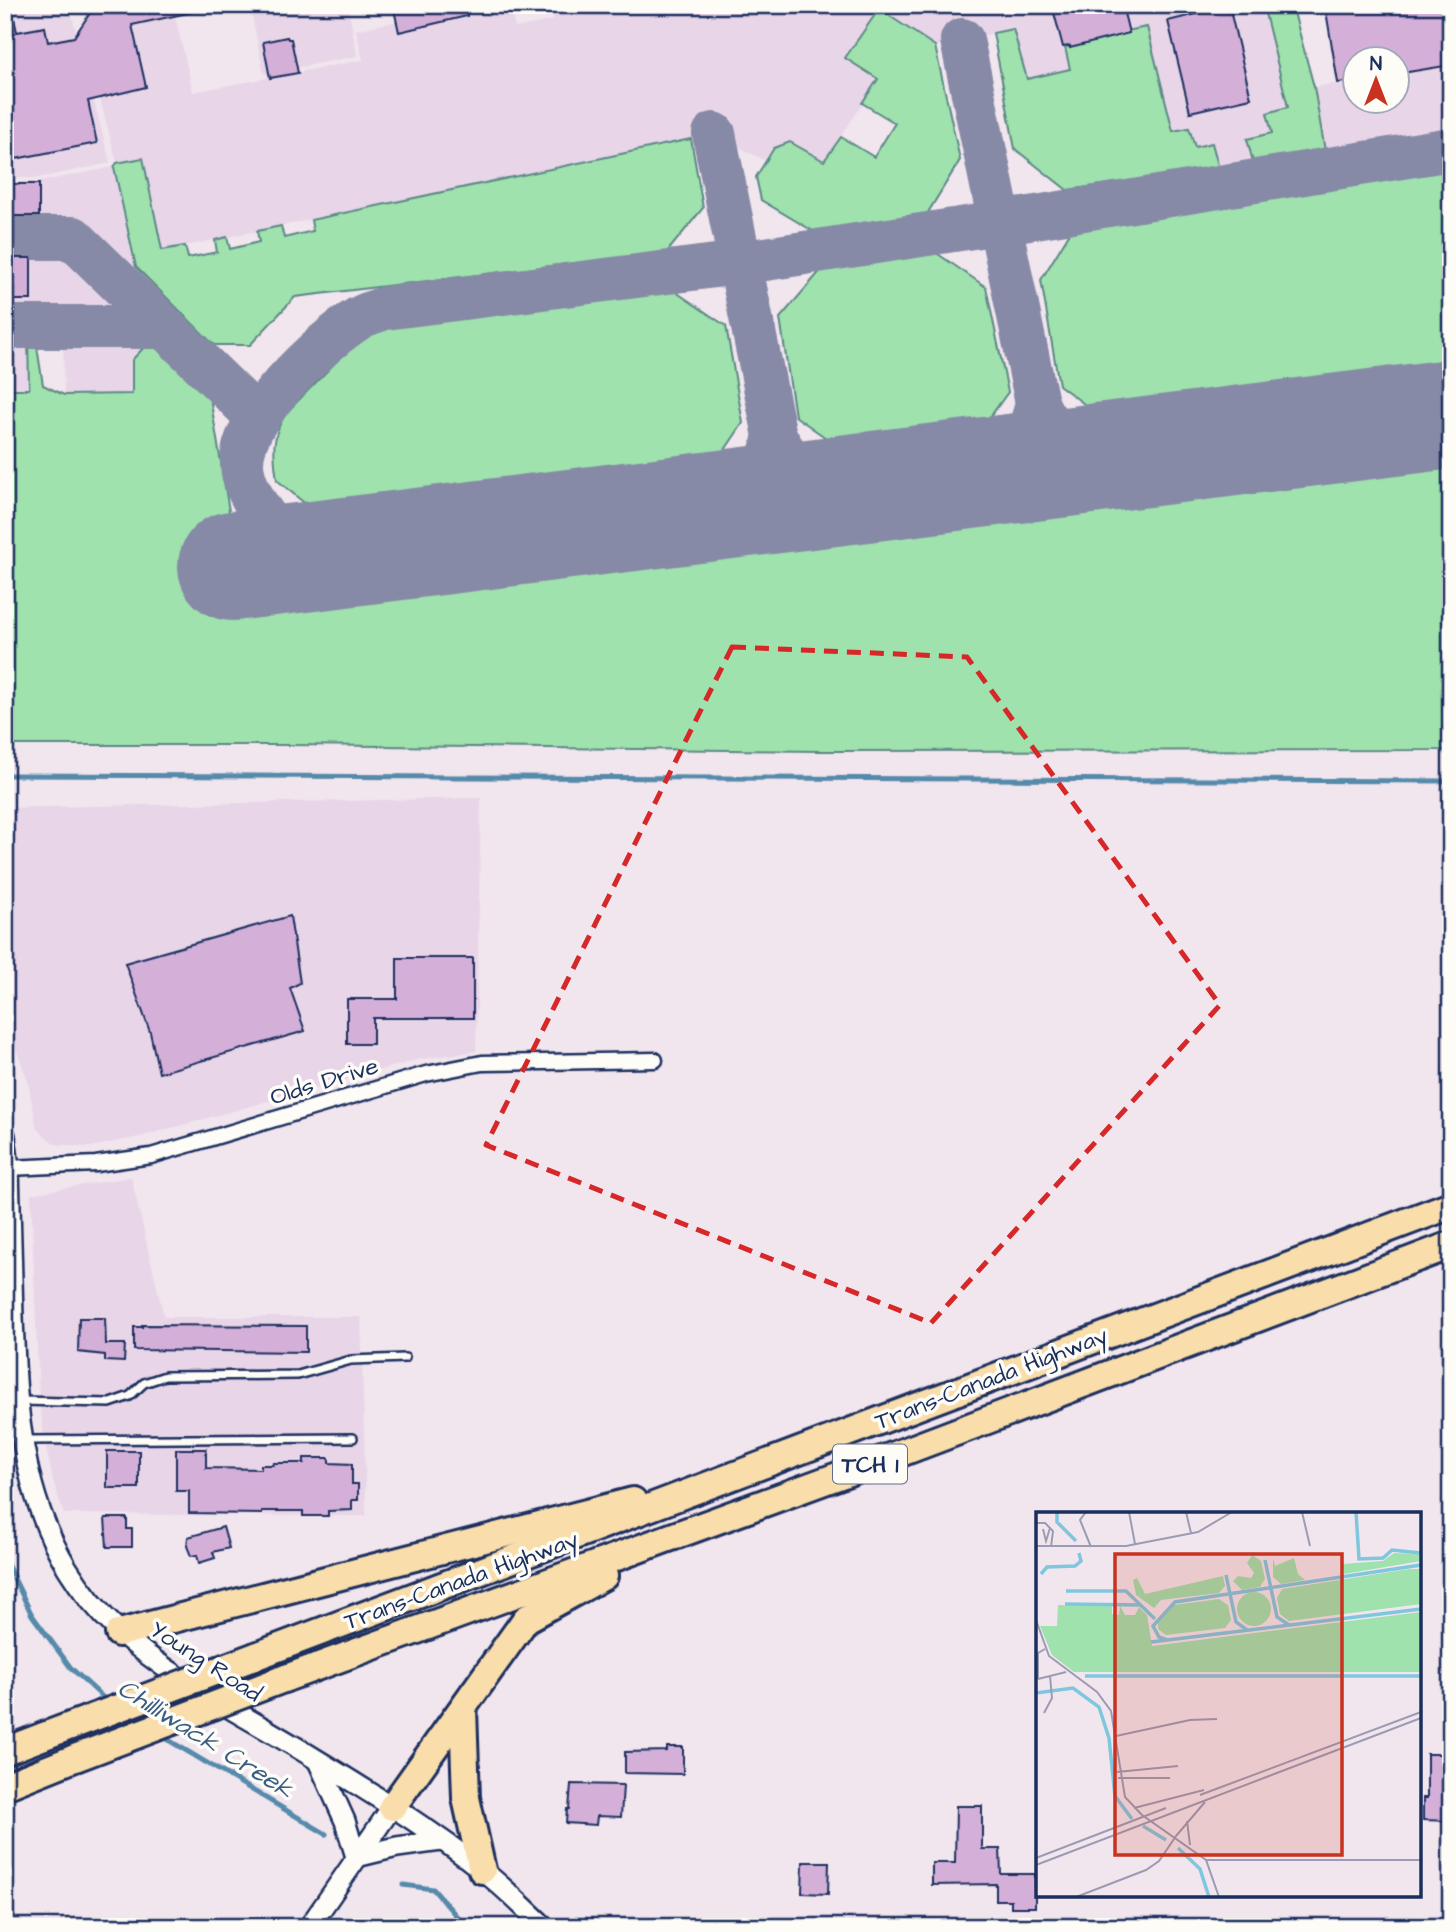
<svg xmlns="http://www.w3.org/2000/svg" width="1456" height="1932" viewBox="0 0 1456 1932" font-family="'Architects Daughter',sans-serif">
<rect width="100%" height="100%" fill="#f1e5ee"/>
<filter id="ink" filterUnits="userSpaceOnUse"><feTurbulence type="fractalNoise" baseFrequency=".0143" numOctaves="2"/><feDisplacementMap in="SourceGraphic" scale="14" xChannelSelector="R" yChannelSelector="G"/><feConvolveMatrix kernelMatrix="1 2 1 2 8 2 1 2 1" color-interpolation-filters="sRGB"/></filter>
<g filter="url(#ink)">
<g fill="#e8d5e8">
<path d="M5,5H69L110,163L38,178H5Z"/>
<path d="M250,5H348L357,56L264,74Z"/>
<path d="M472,5H510L515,28L554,20L551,5H1055L1070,69L1026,79L1013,29L935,46L879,9V79L824,161L774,148L764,160L714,134L162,251L143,158L117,163L85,42L96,27L174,12L193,92L363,60L356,30Z"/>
<path d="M1115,5H1263L1288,108L1272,132L1248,139L1253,162L1219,169L1212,143L1194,148L1173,131L1147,27L1122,33Z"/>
<path d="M1451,65V149L1328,170L1314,87L1354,81V102H1396L1397,74Z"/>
<path d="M114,167L152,339L132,360L133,394L64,395L63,334H28L29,389H5V182H39Z"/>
<path d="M481,798L476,1051L420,1059L139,1137L90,1147L55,1144L37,1129L28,1081L5,1019V808Z"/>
<path d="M131,1177L164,1317H361L366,1516L64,1514L53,1480L44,1437L39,1397L31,1194Z"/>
</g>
<g fill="#9fe2ad" stroke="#5d8886" stroke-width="2">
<path d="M1263,5H1292L1314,87L1325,151L1253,162L1247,139L1272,133L1267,113L1288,107Z"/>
<path d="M879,9L935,46L960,160L927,214L813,231L761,200L756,177L774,148L790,142L824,161L841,137L874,157L895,123L862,103L878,79L845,58Z"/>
<path d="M1147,27L1173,131L1189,128L1195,147L1212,143L1219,169L1067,190L1015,149L993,33L1013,29L1027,79L1070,69L1064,43Z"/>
<path d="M691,139L703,208L667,252L295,297L250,345H214L136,267L114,167L117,163L143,158L162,250L185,246L188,258L217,252L215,240L227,237L230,249L259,242L257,231L281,226L284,238L313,231L311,220Z"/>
<path d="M1451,166V387L1116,428L1059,385L1041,280L1072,229Z"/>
<path d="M935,252L986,287L1008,392L972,442L853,457L795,416L780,318L822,269Z"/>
<path d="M670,288L726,326L743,423L708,475L328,523L277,480C273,454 271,433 288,411L360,337L378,326L405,319Z"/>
<path d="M28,334H35L43,385L64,395L132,394V360L152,339L209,391L229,511L227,537L233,591L1451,438V750L819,751L290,745H5V389H29Z"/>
</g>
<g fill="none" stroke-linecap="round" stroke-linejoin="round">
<g stroke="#578aab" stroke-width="5">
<path d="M5,775L1451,781"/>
<path d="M5,1560L32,1615L71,1668L108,1702"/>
<path d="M160,1735L326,1834"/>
<path d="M403,1885L433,1889L466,1927"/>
</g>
<g stroke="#868aa6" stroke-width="44">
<path d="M962,40L1037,403C1050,436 1080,449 1113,457"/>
<path d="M714,134L775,436C794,472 808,480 845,490"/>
<path d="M5,238H73L258,418"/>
<path d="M5,327H164"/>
<path d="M974,474C1011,455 1028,446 1037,403"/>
<path d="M729,504C757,489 768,467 775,436"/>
<path d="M332,554C299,546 277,538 258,507C250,494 242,479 242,463C241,416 319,344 356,320C364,314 376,311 385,308L739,263L999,223L1451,149"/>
</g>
<path stroke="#868aa6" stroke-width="110" d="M233,566L1451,414"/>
</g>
<g fill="#d4b0d9" stroke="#1b2f5e" stroke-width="2">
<path d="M5,5H11L17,32L45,27L48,42L74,37L90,13L121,5H196L197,11L132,25L146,87L88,101L97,143L5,161Z"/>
<path d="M393,5H465L467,16L399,32Z"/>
<path d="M1052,5H1122L1129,33L1070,48V46L1063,47Z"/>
<path d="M1325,5H1451V65L1396,74V60H1354V81L1338,83Z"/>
<path d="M1229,6L1251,98L1190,112L1168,21Z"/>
<path d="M287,37L288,39H291L298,73L270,78L263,42Z"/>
<rect x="5" y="184" width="34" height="32"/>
<rect x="5" y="258" width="26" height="42"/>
<path d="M290,916L300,983L290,988L305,1031L159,1073L150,1032L125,963Z"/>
<path d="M397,958H473V1018H373V1044H347V999H397Z"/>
<path d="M79,1318H105L106,1344H125L124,1362L105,1361V1355L78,1352Z"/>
<path d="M142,1325L306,1326V1352L134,1350V1327H142Z"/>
<path d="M176,1449H206V1468L261,1469V1465H273V1463H304V1458H329V1463L352,1464V1484H358V1500H352V1510L328,1511V1516H303V1511H262V1514L189,1513V1491H176Z"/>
<rect x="107" y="1451" width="32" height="37"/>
<path d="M105,1518H127V1529H132V1547H107Z"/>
<path d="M223,1527L229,1548L213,1552L215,1558L199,1563L197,1555L191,1556L187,1546L188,1537Z"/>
<path d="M667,1747H683V1774L625,1773V1752L667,1751Z"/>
<path d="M1427,1754H1451V1821L1423,1820V1798H1427Z"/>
<path d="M571,1784L623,1785L621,1817L597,1816L596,1825L566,1823L567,1809H569Z"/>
<path d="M956,1806H982V1849H1000L1001,1874H1035V1907H1011V1900H996V1884L932,1885V1863H955Z"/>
<path d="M803,1862H829L828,1894L802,1893Z"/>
</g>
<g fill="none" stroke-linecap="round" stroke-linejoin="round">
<g stroke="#1b2f5e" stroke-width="12">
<g id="lane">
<path d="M20,1401L110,1403L130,1396L144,1383L165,1376L298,1375L351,1360L405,1358"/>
<path d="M25,1440L353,1438"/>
</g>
</g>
<g stroke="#1b2f5e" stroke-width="19">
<path id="street" d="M9,1168L96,1164L151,1156L426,1074L482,1063L655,1060"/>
</g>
<g stroke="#1b2f5e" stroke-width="24">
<g id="secondary">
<path d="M5,1136L9,1168C10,1217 12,1267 13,1316C15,1373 17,1428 32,1484C75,1643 193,1682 319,1761C374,1795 432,1830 482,1870C504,1887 524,1908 545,1927"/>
<path d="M318,1761L345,1821L356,1857"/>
<path d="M356,1857L397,1847L441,1841"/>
<path d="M309,1927L392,1807"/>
</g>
</g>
<g stroke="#1b2f5e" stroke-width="32">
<g id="highway">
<path d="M119,1633L633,1501"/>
<path d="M256,1656C655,1509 1052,1355 1451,1205"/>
<path d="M286,1678L887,1458L1451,1245"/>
<path d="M463,1709L466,1798L482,1870"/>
<path d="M5,1751L44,1736"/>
<path d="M5,1786L75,1758"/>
<path d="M392,1807L526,1619L604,1576"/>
</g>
</g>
<use href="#lane" stroke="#fdfcf7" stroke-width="7"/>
<use href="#street" stroke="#fdfcf7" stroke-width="14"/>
<use href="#secondary" stroke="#fdfcf7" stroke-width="19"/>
<use href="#highway" stroke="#f9deab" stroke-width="26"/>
<g stroke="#1b2f5e" stroke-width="32" stroke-linecap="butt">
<g id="highway-bridge">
<path d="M44,1736L256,1656"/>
<path d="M75,1758L286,1678"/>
</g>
</g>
<use href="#highway-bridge" stroke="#f9deab" stroke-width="26"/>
</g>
</g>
<path fill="none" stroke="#d62828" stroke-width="5" stroke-dasharray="14 9" stroke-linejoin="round" d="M732,647L967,657L1220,1005L931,1323L486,1145Z"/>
<g text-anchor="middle" stroke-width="7" stroke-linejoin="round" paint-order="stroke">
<rect fill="#fdfcf7" stroke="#5f6c8c" stroke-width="2" x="833" y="1444.5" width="74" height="39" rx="5"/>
<g font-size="23" font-weight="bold" fill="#1b2f5e">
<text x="870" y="1472">TCH 1</text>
</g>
<g font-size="24" fill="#1b2f5e" stroke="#fdfcf7">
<text transform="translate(324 1081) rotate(-17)" y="8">Olds Drive</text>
<text transform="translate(991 1378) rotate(-21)" y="8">Trans-Canada Highway</text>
<text transform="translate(461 1580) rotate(-20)" y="8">Trans-Canada Highway</text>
<text transform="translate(206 1661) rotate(33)" y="8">Young Road</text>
</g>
<g font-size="26" font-style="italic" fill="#395d85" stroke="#fdfcf7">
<text transform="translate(206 1738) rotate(32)" y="9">Chilliwack Creek</text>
</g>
</g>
<g transform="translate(1036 1512)">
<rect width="385" height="385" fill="#f1e5ee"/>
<path d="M358,41L383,42L385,49L308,62L307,52L347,49ZM216,43L225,49L229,67L224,75L206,78L197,69L202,64L215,66L218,61L211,51ZM237,46L239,54L258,46L262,62L269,68L245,72L237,65ZM373,57H385V92L253,109L244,102L241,86L246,77ZM187,64L189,74L183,81L125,88L118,96L100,83L97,68L101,66L109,82ZM201 97a17 17 0 1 1 34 0a17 17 0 1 1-34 0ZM183,87L192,93L195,108L189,116L130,123L122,117V108L138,93ZM22,93L76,94V102L83,103L84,94L89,103H99L103,95L111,103L116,134L385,100V160H38L16,143L4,114H21Z" fill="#9fe2ad"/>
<path fill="none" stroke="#7fc7df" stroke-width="3.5" d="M21,0V10L40,29M320,0L323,47L347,46L356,38L385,41M229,48L241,105L253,113M5,62L11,55L39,54L45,49L43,41M190,63L200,110L211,118M30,79H90L119,107M29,92L105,93M131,128L123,125L117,114L139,90L385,53M115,130L385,97M49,164H385M0,181L37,176L63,195L73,226L79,284L96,307M107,314L130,328M142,336L164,357L173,385"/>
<path fill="none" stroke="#9b9cb4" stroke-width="2" d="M50,0L44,8L55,35M93,0L99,32M150,0L155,21M266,0L274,34M0,11H9L17,19L15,35M7,17L10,29L14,16M0,34H90L162,20L196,0M0,108L13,144L61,180L75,199L89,285L106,303L170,348L183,385M2,167V141L9,137M2,167L30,160M8,201L16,186L14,164M80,224L154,208L181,207M81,260L142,254M82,266H134M164,283L385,200M98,296L168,278M151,309L154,333M140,324L169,290M0,346L130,296M170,348H385M0,353L385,206M40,385L110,358L123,349L140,324"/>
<path fill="#c8321e" fill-opacity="0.15" stroke="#c8321e" stroke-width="3.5" d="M79,42H306V343H79Z"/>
<rect width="385" height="385" fill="none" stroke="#1b2f5e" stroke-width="3.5"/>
</g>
<rect width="1456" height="1932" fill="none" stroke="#fdfcf7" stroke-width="28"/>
<rect x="14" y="14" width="1428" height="1904" fill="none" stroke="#1b2f5e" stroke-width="2.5" filter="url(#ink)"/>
<g transform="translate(1376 80)"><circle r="33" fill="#fdfcf7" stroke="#a3aaba" stroke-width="2"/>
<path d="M0-5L12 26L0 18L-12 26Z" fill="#c8321e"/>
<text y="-10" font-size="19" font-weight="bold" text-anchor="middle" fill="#1b2f5e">N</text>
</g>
</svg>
